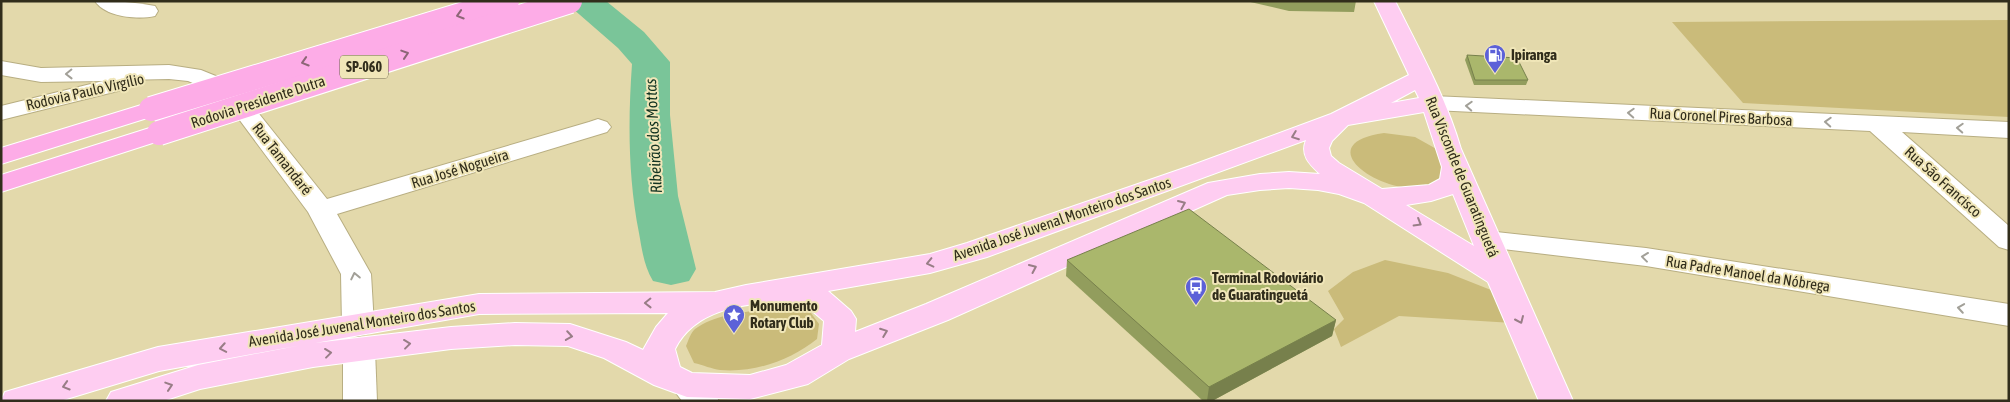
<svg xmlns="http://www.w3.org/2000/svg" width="2010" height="402" viewBox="0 0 2010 402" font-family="'Asap Condensed',sans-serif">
<rect width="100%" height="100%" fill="#e3d9ab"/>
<g fill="#cabb7a">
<path d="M2009,20V117L1743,103L1672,22Z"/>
<path d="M1384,133L1415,137L1440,151L1446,176C1440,180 1433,185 1426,187C1383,197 1306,144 1384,133Z"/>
<path d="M1385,260L1448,273L1491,290L1513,323L1399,316L1341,347L1334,329L1344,319L1328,291L1353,272Z"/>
<path d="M795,308L811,313L819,324L817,339C791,360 755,373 720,370C712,369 703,365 694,363L686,346C688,341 691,332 695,329C721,310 765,310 795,308Z"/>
</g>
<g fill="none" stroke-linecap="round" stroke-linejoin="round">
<path fill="#7ac599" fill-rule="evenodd" d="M567,1H606L644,32L670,62V115L678,196L696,269L689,281L671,285L653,281C644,266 642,250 639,233C628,177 628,121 632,64L618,48L572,8Z"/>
<g stroke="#b8ae82" stroke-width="2">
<g id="minor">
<path d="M95,1C115,1 135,2 155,6L158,11L155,16C138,20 105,17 95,1Z"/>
<path d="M1,61L41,68L169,65L201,70L238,85L256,110L327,199L589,122L598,119L607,122L611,127L607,132L337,214L371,274L374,325L369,333L358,336L347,333L342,325L341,274L308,212L221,95L188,81L169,79L122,80L126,85L122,90L1,120V106L103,81L41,82L1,75Z"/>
<path d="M1433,96L2009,122V138L1902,132L2009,226V250L1999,247L1870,131L1433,110L1424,108L1421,103L1424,98Z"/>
<path d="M1487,231L1646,248L2009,304V326L1646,266L1477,246L1473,240L1477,234Z"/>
<path d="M359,339L370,342L375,350L377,401H343V350L348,342Z"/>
<path d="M687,373C702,377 711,387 719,401H682L670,385L675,376Z"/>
</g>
</g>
<g stroke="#fff" stroke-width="2">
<path id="major" d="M1374,1H1395C1419,49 1446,97 1461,149L1573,401H1539L1488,282L1364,203L1339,194L1318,190L1289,188L1260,190L1227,195L948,320L849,359L808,384L750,399L687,397L654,385L604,358L568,346L515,345L451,349L313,367L200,389L163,401H106L111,392L198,365L302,345L159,371L60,401H1L5,392L158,347L479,294L715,292L746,285L930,254L967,243L1190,166L1331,114L1409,75ZM1415,90L1419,98L1391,103ZM1424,112L1442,167L1440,179L1429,185L1382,189L1339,163L1331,156L1329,148L1332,141L1348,125ZM1306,140C1300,155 1309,164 1320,174L1289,172L1260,174L1208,183L926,304L855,332L856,319L851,311L828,291L930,273L987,257ZM1453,194L1474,246L1406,205L1431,201ZM784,301L804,304L824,321L822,345L786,365L750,375L692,373L680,367L675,349C695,309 743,304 784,301ZM668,313L656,327L643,350L626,342L570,324L515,323L451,327L315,343L479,314Z"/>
</g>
<g stroke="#fff" stroke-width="2">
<g id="highway">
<path d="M151,102L160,104L163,109L160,114L1,164V148Z"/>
<path d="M159,125L168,128L172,133L168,138L1,192V175Z"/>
</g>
</g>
<use href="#minor" fill="#fff" fill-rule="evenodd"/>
<use href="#major" fill="#fecdf1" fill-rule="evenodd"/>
<use href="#highway" fill="#fdace7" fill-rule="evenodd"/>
<g stroke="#fff" stroke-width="26" stroke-linecap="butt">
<g id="highway-bridge">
<path d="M151,109L507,1"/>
<path d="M159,133L570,1"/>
</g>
</g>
<use href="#highway-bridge" stroke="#fdace7" stroke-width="24"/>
</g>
<g fill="#929d5d">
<path d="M1246,1H1356L1354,12L1289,11Z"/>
<path d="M1467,55L1528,80L1526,85H1474L1465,60Z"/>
<path d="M1067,260L1336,320L1332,336L1212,401H1203L1066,276Z"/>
</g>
<path fill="#77804c" d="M1336,320L1332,336L1212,401H1207L1209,387Z"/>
<g fill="#aab76c" stroke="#77804c">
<path d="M1467,55L1517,58L1528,80H1475Z"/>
<path d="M1189,209L1336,320L1209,387L1067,260Z"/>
</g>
<defs><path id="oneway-chevron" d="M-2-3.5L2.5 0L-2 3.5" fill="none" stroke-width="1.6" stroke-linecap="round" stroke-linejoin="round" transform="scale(1.25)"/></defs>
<g stroke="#8d6677">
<use href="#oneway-chevron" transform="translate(460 15) rotate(163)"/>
<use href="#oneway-chevron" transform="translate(405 54) rotate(-18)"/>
<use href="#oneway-chevron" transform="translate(305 62) rotate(163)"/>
</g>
<g stroke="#a2a098">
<use href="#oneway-chevron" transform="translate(69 74) rotate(179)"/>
<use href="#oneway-chevron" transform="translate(1469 106) rotate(-177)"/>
<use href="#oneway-chevron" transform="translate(1631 113) rotate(-177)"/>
<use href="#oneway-chevron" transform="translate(1828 122) rotate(-177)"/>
<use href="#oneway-chevron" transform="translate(1960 128) rotate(-177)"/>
<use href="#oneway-chevron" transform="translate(1645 257) rotate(-173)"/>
<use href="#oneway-chevron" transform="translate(355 276) rotate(-102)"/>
<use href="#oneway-chevron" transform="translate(1961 308) rotate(-171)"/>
</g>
<g stroke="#987d86">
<use href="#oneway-chevron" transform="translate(1295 136) rotate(159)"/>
<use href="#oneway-chevron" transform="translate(1182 204) rotate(-23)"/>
<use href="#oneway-chevron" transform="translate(1418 223) rotate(31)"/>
<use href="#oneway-chevron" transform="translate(930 263) rotate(167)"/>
<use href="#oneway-chevron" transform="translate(1033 268) rotate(-24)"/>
<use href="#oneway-chevron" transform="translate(648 303) rotate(179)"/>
<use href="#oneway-chevron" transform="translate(1520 320) rotate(66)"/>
<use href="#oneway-chevron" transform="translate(884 332) rotate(-21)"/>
<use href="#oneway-chevron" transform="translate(569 336) rotate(9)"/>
<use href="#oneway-chevron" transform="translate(407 344) rotate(-7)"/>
<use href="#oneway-chevron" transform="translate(223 348) rotate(170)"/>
<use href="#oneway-chevron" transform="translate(328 353) rotate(-7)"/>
<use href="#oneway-chevron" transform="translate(66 386) rotate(163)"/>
<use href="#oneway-chevron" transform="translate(169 386) rotate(-18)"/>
</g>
<defs>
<g id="fuel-pin" transform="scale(1.125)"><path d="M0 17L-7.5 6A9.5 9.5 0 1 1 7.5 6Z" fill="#5c61d8" stroke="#f0e6b8"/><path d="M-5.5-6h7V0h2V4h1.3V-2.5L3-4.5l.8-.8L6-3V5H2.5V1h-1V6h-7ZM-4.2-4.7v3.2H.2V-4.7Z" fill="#fff"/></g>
<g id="bus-pin" transform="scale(1.125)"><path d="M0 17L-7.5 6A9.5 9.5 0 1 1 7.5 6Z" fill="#5c61d8" stroke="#f0e6b8"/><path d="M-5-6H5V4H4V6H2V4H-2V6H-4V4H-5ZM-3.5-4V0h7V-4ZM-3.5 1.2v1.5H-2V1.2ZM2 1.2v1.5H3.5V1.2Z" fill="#fff"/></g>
<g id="sight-pin" transform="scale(1.125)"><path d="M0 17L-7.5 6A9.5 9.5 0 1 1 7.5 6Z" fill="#5c61d8" stroke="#f0e6b8"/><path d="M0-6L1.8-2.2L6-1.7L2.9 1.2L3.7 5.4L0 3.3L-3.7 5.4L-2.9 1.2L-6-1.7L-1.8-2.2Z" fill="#fff"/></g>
</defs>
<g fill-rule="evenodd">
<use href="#fuel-pin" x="1495" y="55"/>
<use href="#bus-pin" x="1196" y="287"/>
<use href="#sight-pin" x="734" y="315"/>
</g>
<g text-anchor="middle" stroke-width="4" stroke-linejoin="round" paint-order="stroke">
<rect fill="#f0e6b8" stroke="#6a644a" stroke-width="1" x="340" y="55.5" width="48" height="23" rx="4"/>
<g font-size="14" font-weight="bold" fill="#312d1b">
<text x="364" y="72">SP-060</text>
</g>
<g font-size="15" font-weight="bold" fill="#312d1b" stroke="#f0e6b8" text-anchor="start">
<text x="1511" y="60">Ipiranga</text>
<text x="1212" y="283">Terminal Rodoviário<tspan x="1212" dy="17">de Guaratinguetá</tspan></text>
<text x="750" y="311">Monumento<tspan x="750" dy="17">Rotary Club</tspan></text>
</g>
<g font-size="15" fill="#312d1b" stroke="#f0e6b8">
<text transform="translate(85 92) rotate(-13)" y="5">Rodovia Paulo Virgílio</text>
<text transform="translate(258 102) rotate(-18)" y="5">Rodovia Presidente Dutra</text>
<text transform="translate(1721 117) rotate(3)" y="5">Rua Coronel Pires Barbosa</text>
<text transform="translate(282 159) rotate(52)" y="5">Rua Tamandaré</text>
<text transform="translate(460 169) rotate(-17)" y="5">Rua José Nogueira</text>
<text transform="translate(1462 177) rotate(68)" y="5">Rua Visconde de Guaratinguetá</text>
<text transform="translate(1943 182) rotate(42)" y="5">Rua São Francisco</text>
<text transform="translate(1062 219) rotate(-19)" y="5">Avenida José Juvenal Monteiro dos Santos</text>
<text transform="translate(1748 274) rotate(9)" y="5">Rua Padre Manoel da Nóbrega</text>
<text transform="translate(362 324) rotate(-9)" y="5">Avenida José Juvenal Monteiro dos Santos</text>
</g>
<g font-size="16" font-style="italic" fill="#123321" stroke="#f0e6b8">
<text transform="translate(653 136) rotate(-93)" y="6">Ribeirão dos Mottas</text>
</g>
</g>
<rect width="2010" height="402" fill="none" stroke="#312d1b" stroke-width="5"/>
</svg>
